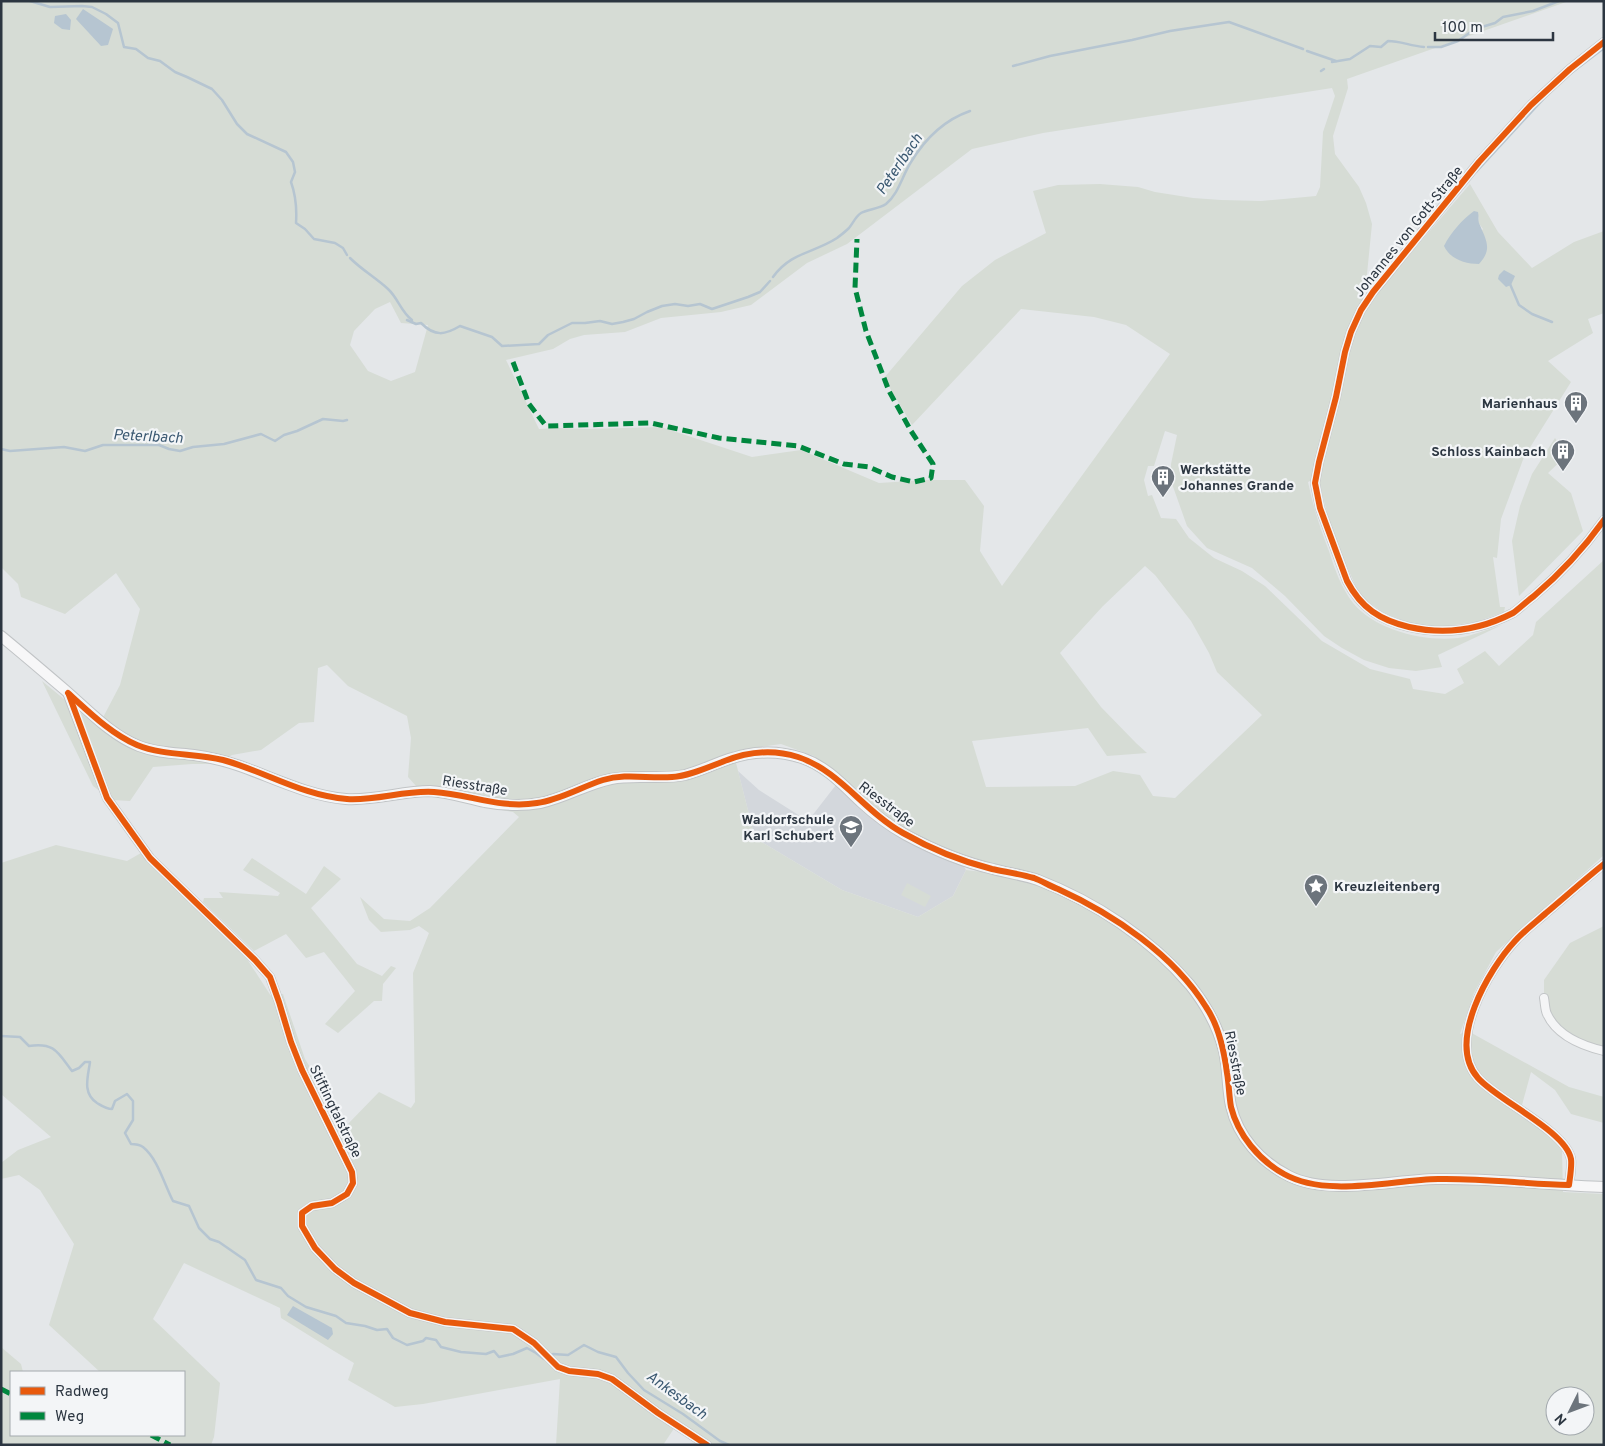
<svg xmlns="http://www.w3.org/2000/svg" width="1605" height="1446" viewBox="0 0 1605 1446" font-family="Overpass,sans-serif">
<rect width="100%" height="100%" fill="#e4e7e9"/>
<path fill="#d3d7dc" d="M738,771L759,790L808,821L839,781L959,859L966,870L953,896L918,917L842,890L755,838Z"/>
<g fill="#d6dcd5" fill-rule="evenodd">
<path d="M1,1H1569L1347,79L1348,88L1333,136L1335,154L1359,187L1366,203L1372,224L1365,294L1369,302L1470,184L1498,232L1532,268L1574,242L1604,231V313L1588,319L1593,333L1548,361L1571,382L1524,457L1501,519L1497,558L1493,557L1500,607H1505L1504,612L1476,622L1441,627L1411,623L1385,614L1360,596L1332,533L1318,477L1308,482C1313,506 1320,528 1329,551C1335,570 1341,587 1353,603C1375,630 1424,642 1458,638C1472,636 1488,629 1502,625L1438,655L1442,667L1416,671L1389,668L1364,660L1342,648L1324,636L1285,596L1252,568L1207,548L1187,526L1171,481V464L1177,435L1165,431L1154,466H1148L1144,480L1148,496L1152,495L1161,518L1176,519L1189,538L1214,558L1242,571L1265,586L1322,641L1370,669L1410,679L1413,689L1445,694L1464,683L1457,669L1485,651L1499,666L1533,635L1536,622L1604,560V855L1496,952L1474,993L1460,1034L1468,1031L1569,1087L1604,1097V1123L1571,1114L1555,1090L1531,1072L1522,1105L1553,1133L1562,1151L1563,1192L1604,1194V1445H712L679,1421L663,1445H556L560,1379L423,1404L395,1407L348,1380L354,1363L334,1351L281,1318L280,1308L184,1263L153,1319L220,1383L214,1437L211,1445H1V1347L21,1364L23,1372H11V1435H184V1372H100L49,1325L74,1244L40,1190L19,1175L1,1179V1163L18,1150L51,1137L1,1094V863L56,845L127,861L141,853L157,871L247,959L271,996L283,994L305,1059L346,1126L379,1092L411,1108L415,1102L413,973L429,933L419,926L410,930L381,932L369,920L360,897L384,919L410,921L430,908L519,817L513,812L484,807L456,799L425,796L408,777L411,738L407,716L348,686L327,665L318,668L314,722L299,723L261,750L232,755L216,764H192L153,767L130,801L112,800L93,786L42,681L98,727L120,685L140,609L116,573L65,614L21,597L18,584L1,567ZM1332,88L1335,96L1323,132L1320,187L1316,196L1261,201L1221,200L1193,198L1155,192L1138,187L1100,184L1058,185L1033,191L1046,233L995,260L962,286L884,378L912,425L1021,309L1094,317L1126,325L1170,354L1002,586L980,551L984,506L965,480H926L879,483L801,450L752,457L661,427L587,429L559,428L539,429L506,360L553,349L570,339L584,335L625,332L661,318L721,312L751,305L807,263L847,244L972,149L1043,133ZM1479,216L1478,222L1483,229L1457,259ZM390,302L401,323L428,325L415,372L391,381L368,371L350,345L354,331L375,309ZM1145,566L1155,575L1191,621L1209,653L1217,672L1262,715L1175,798L1153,796L1140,775L1113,771L1075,786L986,787L972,741L1088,728L1107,756L1147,753L1136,743L1101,707L1060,653L1103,606ZM781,744L814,756L839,781L920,842L1024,877L966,870L953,896L918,917L842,890L755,838L733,751ZM1555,1396H1585V1426H1555Z"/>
<path d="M1555,438L1567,455L1548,473L1571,493L1583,531L1519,596L1512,541L1520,506L1532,474Z"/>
<path d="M252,858L306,894L324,866L341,879L311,908L357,964L382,976L391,966L396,968L383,984L382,1001H374L338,1033L325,1024L355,991L324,952L306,958L286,934L254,951L203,902L204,898H223L219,892L278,896L280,893L243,870Z"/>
<path d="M907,883L931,896L925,907L901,895Z"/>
<path d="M1604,926V1051L1590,1048L1551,1022L1544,998V980L1570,943Z"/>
</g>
<g fill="#b6c5d1">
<path d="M83,9L113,29L108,45L101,46L76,19Z"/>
<path d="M66,14L71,20L70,30L62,29L54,23L55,16Z"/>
<path d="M1474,211L1478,212C1479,216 1478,220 1479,223C1486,240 1493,249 1479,264C1465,264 1450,259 1444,246C1451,232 1462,220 1474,211Z"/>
<path d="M1504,270L1515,276L1511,285L1506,287L1498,279L1499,275Z"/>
<path d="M293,1306L332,1328L333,1334L328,1340L287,1315Z"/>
</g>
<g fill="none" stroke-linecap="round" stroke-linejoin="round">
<g stroke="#b6c5d1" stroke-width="2.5">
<path d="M30,1L50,7L82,6L92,7L106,14L118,23L124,47L136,49L148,58L160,61L175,72L187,77L212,89L222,100L237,124L247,134L286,152L293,162L295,172L291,182C296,196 297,208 296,223L305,229L314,239L335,243L343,248L347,255"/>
<path d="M1428,47H1441L1458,41L1475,29L1495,23L1503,17L1533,11L1559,1"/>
<path d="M1307,51L1336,61"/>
<path d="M1332,62L1350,59L1370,46L1381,47L1388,41C1401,41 1410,46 1424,47"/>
<path d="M1013,66L1050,56L1132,40L1170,31L1229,22L1303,49"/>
<path d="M1321,71L1324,69"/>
<path d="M1567,76L1604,48"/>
<path d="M1476,172L1547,95"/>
<path d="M350,258C362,270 376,278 388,289C398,298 401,312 412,320"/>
<path d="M773,277C791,252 814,253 837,238C841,235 846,231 849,228C853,223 856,216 861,213C868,209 879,209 886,204C899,193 902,176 911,162C925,139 944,120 970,111"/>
<path d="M1510,284L1519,305L1532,314L1552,322"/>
<path d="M407,320L416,324L421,323C435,337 445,335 460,326L492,337L502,346L539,344L548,335L572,323H585L600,321L612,324L623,322L634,319L647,312L662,306L675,304L688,306L700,304L712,309L748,297L760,292L770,281"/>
<path d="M1,449L10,451L64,447L85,451L103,445H159L169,449L180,451L193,447L224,444L261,434L275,441L284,435L297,431L323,419L343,421L347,420"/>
<path d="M1,1036L20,1037L29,1046C55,1042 58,1053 72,1071L79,1068L85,1062H90C88,1077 82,1093 97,1103C102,1106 106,1109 112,1109L115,1101L127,1094L133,1101V1120L125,1133L131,1144C135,1144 140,1145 143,1147C158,1159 164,1184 173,1201L189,1206L199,1228L210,1239L219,1242L245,1260L256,1280L281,1288L288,1296L306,1307L336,1316L346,1323L365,1326L377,1330L387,1329L393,1338L407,1345L423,1341L426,1338L436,1340L441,1347L461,1352L486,1354L494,1351L499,1357L513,1354L527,1348L536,1353L544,1359L553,1354L568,1355L584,1345L598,1352L616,1357L628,1373L644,1390L683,1414L720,1441L729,1445"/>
</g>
<g stroke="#c2c5c7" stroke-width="10">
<g id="minor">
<path d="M1604,42L1570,69L1531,105L1479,162L1373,292L1361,310L1351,332L1345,352L1336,397L1319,462L1315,483L1320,508L1347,581C1361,608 1380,620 1409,627C1445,635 1480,630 1513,613C1520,608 1527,601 1534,596C1560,574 1584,548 1604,520"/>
<path d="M68,695L107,798L150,858L255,960L270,977L279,1002L291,1042L302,1070L352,1172L353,1183L347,1194L332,1203L312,1206L302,1213V1226L315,1248L335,1269L354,1283L410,1313L445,1322L513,1329L534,1343L558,1367L569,1371L598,1374L612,1379L658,1413L707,1445"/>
<path d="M1544,998C1545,1003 1545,1010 1547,1014C1557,1036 1583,1046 1604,1051"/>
<path d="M1569,1185C1570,1177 1572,1166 1571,1159C1566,1131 1497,1100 1478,1078C1446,1042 1489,969 1515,941C1524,931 1536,922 1546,913C1565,897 1584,880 1604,864"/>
</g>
</g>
<g stroke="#c1c4c6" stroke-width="12">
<path id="major" d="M1,636C23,654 44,672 65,690C88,710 111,735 139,746C157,753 176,753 194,755C210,757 225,761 240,766C274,778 309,796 346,799C374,801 402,791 430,791C448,792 466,798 485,802C502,805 523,806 540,803C565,798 586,784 611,779C635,774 661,780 685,775C700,771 714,764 729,759C753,751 777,750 802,758C826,766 843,785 861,802C875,815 890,826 906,835C934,850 962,862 993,869C1008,873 1023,875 1038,880C1095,902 1150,938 1190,985C1206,1005 1218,1026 1224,1051C1228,1069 1227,1088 1231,1106C1238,1137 1261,1162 1289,1176C1328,1196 1392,1180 1436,1179C1492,1178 1548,1185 1604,1187"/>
</g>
<use href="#minor" stroke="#f4f5f6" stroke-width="8"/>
<use href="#major" stroke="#f7f7f8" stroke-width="10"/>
<g stroke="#00873e" stroke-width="5" stroke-dasharray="10 5" stroke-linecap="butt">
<path d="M513,362L529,404L546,426L651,423L719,438L798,446L844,464L869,467L892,477L914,482L931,478L933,464L911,431L889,391L866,331L855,288L857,239"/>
<path d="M1,1389L11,1394"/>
<path d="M151,1435L170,1445"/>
</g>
<g stroke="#f3f5f7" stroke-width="9">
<g id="cycleway">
<path d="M1604,42L1570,69L1531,105L1479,162L1373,292L1361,310L1351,332L1345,352L1336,397L1319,462L1315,483L1320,508L1347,581C1361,608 1380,620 1409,627C1445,635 1480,630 1513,613C1520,608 1527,601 1534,596C1560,574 1584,548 1604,520"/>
<path d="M68,693C89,712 111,734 137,745C164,756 195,753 223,760C264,771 303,796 347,799C376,801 405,790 434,792C469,794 500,809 537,803C560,800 581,787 603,780C626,773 649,779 672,777C689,776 706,768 722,762C746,752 773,749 798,757C839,770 865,812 903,833C931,849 960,861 992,869C1006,872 1020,874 1034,878C1042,881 1050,886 1058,889C1113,914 1174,955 1206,1007C1219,1026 1224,1050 1227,1073C1229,1084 1229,1096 1231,1107C1238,1135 1259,1160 1284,1174C1327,1198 1391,1180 1438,1179C1482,1178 1525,1184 1569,1185C1570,1177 1572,1166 1571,1159C1566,1131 1497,1100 1478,1078C1446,1042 1489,969 1515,941C1524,931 1536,922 1546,913C1565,897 1584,880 1604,864"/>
<path d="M69,695L107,798L150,858L255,960L270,977L279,1002L291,1042L302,1070L352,1172L353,1183L347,1194L332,1203L312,1206L302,1213V1226L315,1248L335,1269L354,1283L410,1313L445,1322L513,1329L534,1343L558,1367L569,1371L598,1374L612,1379L658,1413L707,1445"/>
</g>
</g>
<use href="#cycleway" stroke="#e8590c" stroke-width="6"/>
</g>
<defs>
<g id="building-pin" transform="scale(1.25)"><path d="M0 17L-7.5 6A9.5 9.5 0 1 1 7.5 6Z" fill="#6c747c" stroke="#f3f5f7"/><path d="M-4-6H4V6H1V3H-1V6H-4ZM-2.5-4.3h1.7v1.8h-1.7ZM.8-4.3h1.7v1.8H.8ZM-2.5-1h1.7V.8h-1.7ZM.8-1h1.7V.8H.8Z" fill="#fff"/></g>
<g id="school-pin" transform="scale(1.25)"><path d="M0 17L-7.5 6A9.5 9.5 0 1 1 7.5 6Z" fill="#6c747c" stroke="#f3f5f7"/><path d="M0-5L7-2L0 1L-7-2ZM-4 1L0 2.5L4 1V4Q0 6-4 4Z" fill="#fff"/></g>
<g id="sight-pin" transform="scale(1.25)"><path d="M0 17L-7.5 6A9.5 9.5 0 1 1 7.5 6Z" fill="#6c747c" stroke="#f3f5f7"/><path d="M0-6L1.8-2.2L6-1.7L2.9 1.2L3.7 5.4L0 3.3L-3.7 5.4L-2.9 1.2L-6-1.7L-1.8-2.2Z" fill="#fff"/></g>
</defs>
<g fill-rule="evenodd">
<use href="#building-pin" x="1576" y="403"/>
<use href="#building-pin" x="1563" y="451"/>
<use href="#building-pin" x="1163" y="477"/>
<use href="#school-pin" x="851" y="827"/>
<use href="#sight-pin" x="1316" y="886"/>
</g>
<g text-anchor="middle" stroke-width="4.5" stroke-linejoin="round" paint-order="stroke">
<g font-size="14" fill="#2c3641" stroke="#f3f5f7">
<text transform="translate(1408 231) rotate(-51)" y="5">Johannes von Gott-Straße</text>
<text transform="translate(475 785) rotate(9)" y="5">Riesstraße</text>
<text transform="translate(887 804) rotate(37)" y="5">Riesstraße</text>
<text transform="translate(1236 1063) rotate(79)" y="5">Riesstraße</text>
<text transform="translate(336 1111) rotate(64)" y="5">Stiftingtalstraße</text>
</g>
<g font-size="14" font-weight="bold" fill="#2c3641" stroke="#f3f5f7" text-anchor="end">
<text x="1558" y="408">Marienhaus</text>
<text x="1546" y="456">Schloss Kainbach</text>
<text x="1180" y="474" text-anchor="start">Werkstätte<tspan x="1180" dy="16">Johannes Grande</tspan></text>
<text x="834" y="824">Waldorfschule<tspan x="834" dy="16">Karl Schubert</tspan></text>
<text x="1334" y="891" text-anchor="start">Kreuzleitenberg</text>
</g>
<g font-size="15" font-style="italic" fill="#3a5871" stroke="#f3f5f7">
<text transform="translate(899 164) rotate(-56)" y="5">Peterlbach</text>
<text transform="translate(148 436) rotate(3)" y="5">Peterlbach</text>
<text transform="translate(677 1395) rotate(36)" y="5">Ankesbach</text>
</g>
</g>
<rect width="1605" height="1446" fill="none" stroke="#2c3641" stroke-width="5"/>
<rect x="10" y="1371" width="175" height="65" fill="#f3f5f7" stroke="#a3a9ae"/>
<rect x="20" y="1387" width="25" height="8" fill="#e8590c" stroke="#a3a9ae"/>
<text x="55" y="1396" font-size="15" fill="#2c3641">Radweg</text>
<rect x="20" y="1412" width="25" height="8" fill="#00873e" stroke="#a3a9ae"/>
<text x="55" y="1421" font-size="15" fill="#2c3641">Weg</text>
<g transform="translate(1570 1411) rotate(228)"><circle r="24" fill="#f3f5f7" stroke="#a3a9ae"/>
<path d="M0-4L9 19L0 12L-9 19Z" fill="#6c747c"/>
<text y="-8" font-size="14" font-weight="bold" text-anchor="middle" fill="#2c3641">N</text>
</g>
<path d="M1435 32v8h118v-8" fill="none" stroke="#2c3641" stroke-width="2.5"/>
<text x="1442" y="32" font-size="15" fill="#2c3641" stroke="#f3f5f7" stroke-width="4" paint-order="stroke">100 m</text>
</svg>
